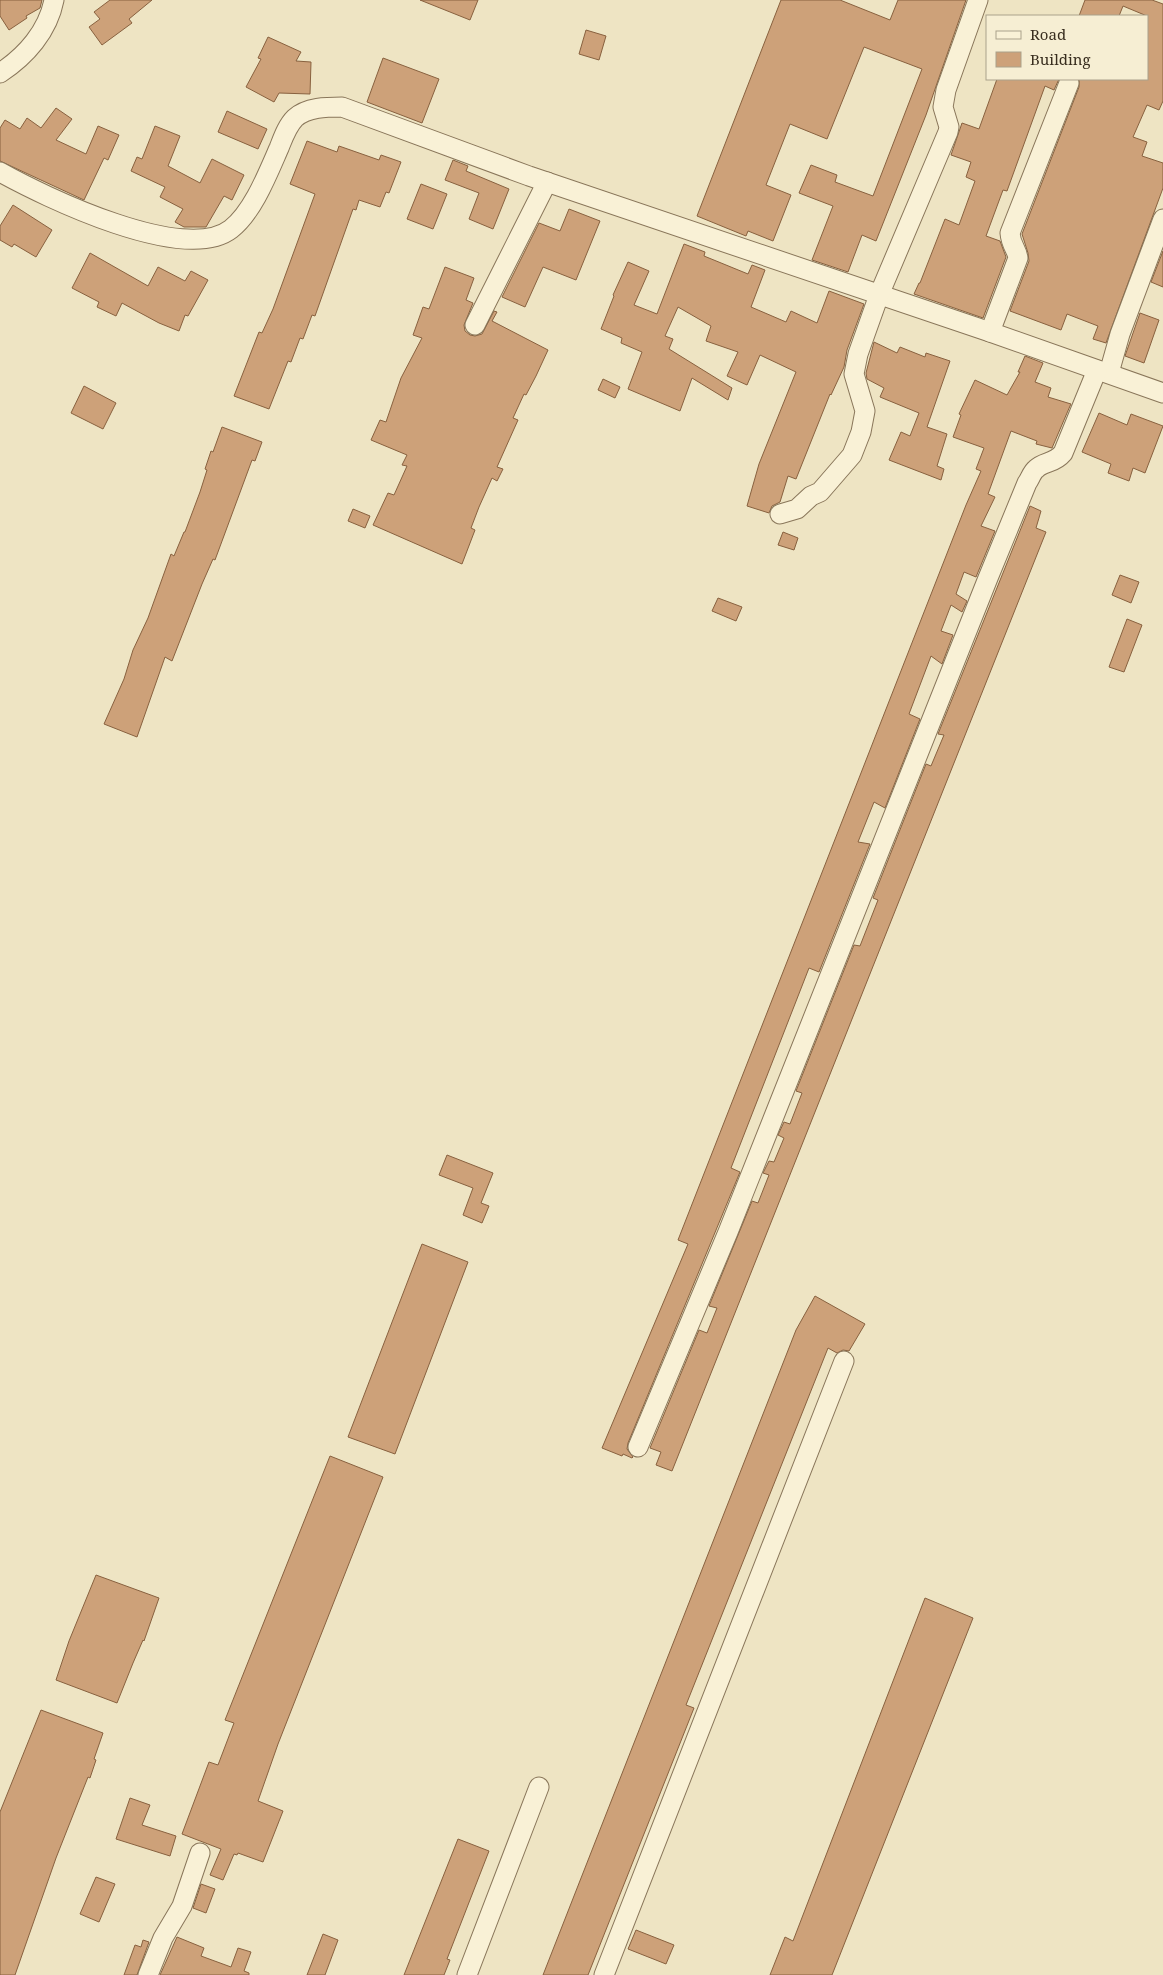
<svg xmlns="http://www.w3.org/2000/svg" width="1163" height="1975" viewBox="0 0 1163 1975" font-family="'Noto Serif',serif">
<rect width="100%" height="100%" fill="#eee4c3"/>
<g fill="#cda179" stroke="#88613f">
<path d="M0,0H42L40,8L26,16L27,18L9,30L0,16Z"/>
<path d="M110,0H152L129,19L132,23L102,45L89,27L100,19L94,12Z"/>
<path d="M420,0H478L470,20Z"/>
<path d="M781,0H840L890,20L898,0H966L926,115L876,241L862,235L848,272L812,260L833,206L799,193L811,165L837,175L835,182L873,196L922,69L864,47L827,139L790,124L766,185L791,195L773,241L748,231L746,236L697,216Z"/>
<path d="M1085,0H1152L1163,4V101L1159,110L1147,105L1133,137L1147,142L1142,156L1163,163V188L1106,343L1093,339L1098,326L1067,314L1061,330L1010,311L1029,261L1028,253L1022,234L1079,87V79H1147V16L1123,6L1119,16H1079Z"/>
<path d="M586,30L606,36L599,60L579,54Z"/>
<path d="M268,37L301,52L296,61L311,62L310,94L279,93L274,102L246,87L261,59L258,58Z"/>
<path d="M383,58L439,79L422,123L367,102Z"/>
<path d="M997,79H1059L1054,90L1045,86L1007,191L1003,190L986,236L1000,241L1006,257L983,318L914,294L919,283H920L945,219L959,225L975,181L966,177L971,162L951,155L962,123L979,129Z"/>
<path d="M56,108L72,119L56,140L86,154L98,126L119,135L108,160L104,158L84,200L0,161V128L5,120L20,129L27,118L41,128Z"/>
<path d="M227,111L267,129L258,149L218,132Z"/>
<path d="M155,126L180,136L168,166L200,183L212,159L244,175L232,200L224,196L206,227H184L175,222L183,209L160,197L165,187L131,171L137,157L142,159Z"/>
<path d="M307,141L337,152L339,146L379,160L381,155L401,162L389,193L386,192L380,207L359,200L356,210L353,209L315,316L312,315L303,339L300,338L291,362L288,361L269,409L234,396L259,332L262,333L273,309L315,194L290,184Z"/>
<path d="M453,160L468,166L466,171L509,189L493,229L469,219L479,193L445,180Z"/>
<path d="M421,184L447,194L433,229L407,219Z"/>
<path d="M13,205L52,230L36,257L14,244L12,247L0,240V226Z"/>
<path d="M569,209L600,221L576,280L543,267L525,307L502,297L539,223L560,231Z"/>
<path d="M684,244L705,252L704,256L748,274L752,265L765,270L751,307L786,322L791,311L817,323L829,291L864,304L847,350L844,367L831,395L830,394L796,479L788,476L780,502L772,506L769,513L747,506L759,464L796,372L760,355L747,385L727,376L738,352L706,341L711,326L678,307L665,336L673,339L669,349L732,388L728,400L692,378L680,411L628,389L642,352L621,343L622,338L601,329L614,296L613,295L628,262L649,271L634,305L657,314Z"/>
<path d="M1163,251V287L1151,282Z"/>
<path d="M90,253L148,286L158,267L185,281L191,271L208,280L188,316L185,315L179,331L159,323L122,303L116,316L97,307L99,302L72,288Z"/>
<path d="M445,267L474,278L466,300L473,303L464,325L465,331L470,335L475,336L482,334L494,311L497,312L492,321L548,350L536,376L526,395L524,394L513,418L518,420L497,467L503,469L497,481L492,478L479,507L471,528L475,530L462,564L373,525L388,493L394,495L407,466L402,465L407,455L371,440L380,420L386,422L401,378L422,338L413,335L423,307L429,309Z"/>
<path d="M1140,313L1159,320L1144,363L1125,356Z"/>
<path d="M874,342L897,353L900,347L925,357L926,353L950,361L927,427L947,434L937,466L944,469L941,480L889,460L901,432L910,436L919,413L880,397L884,388L867,379L866,373Z"/>
<path d="M1025,356L1043,363L1035,382L1051,388L1048,397L1071,404L1070,406L1052,448L1036,444L1037,441L1011,431L988,494L995,497L981,526L995,531L976,577L964,572L956,594L967,601L962,612L951,605L941,631L953,635L942,664L931,656L909,714L920,719L885,808L874,802L858,842L870,844L819,972L809,968L731,1168L740,1172L628,1443L627,1449L633,1457L632,1458L623,1454L622,1456L602,1448L688,1244L678,1240L966,505L981,471L976,469L984,448L953,437L961,415L959,414L975,380L1007,395L1020,372H1018Z"/>
<path d="M603,379L620,387L615,398L598,390Z"/>
<path d="M84,386L116,403L103,429L71,413Z"/>
<path d="M1099,413L1127,425L1131,414L1163,426L1145,473L1133,468L1129,481L1108,473L1111,464L1082,452Z"/>
<path d="M222,427L262,442L255,461L252,460L215,560L213,559L202,584L172,661L165,657L137,737L104,724L124,679L133,650L148,618L171,554L174,556L184,532H185L200,492L207,470L205,469L211,451L213,452Z"/>
<path d="M1030,506L1041,511L1036,528L1046,532L672,1471L656,1465L661,1452L650,1448L699,1330L707,1333L717,1308L709,1306L752,1201L758,1203L769,1175L763,1173L769,1161L774,1162L784,1138L778,1135L784,1122L790,1124L802,1093L796,1091L854,945L860,946L878,900L873,898L926,764L931,766L944,735L938,734Z"/>
<path d="M353,509L370,516L365,528L348,521Z"/>
<path d="M783,532L798,538L794,550L778,545Z"/>
<path d="M1120,575L1139,582L1131,603L1112,595Z"/>
<path d="M718,598L742,607L736,621L712,611Z"/>
<path d="M1127,619L1142,625L1124,672L1109,667Z"/>
<path d="M447,1155L493,1173L481,1203L489,1206L482,1223L463,1215L473,1188L439,1175Z"/>
<path d="M422,1244L468,1262L395,1454L348,1437Z"/>
<path d="M815,1296L865,1324L849,1351L843,1350L837,1353L828,1348L686,1705L694,1708L588,1975H543L796,1330Z"/>
<path d="M330,1456L383,1477L278,1744L258,1801L283,1811L263,1862L238,1853L237,1855L234,1854L223,1880L210,1875L221,1849L182,1834L209,1762L218,1765L234,1723L225,1720Z"/>
<path d="M96,1575L159,1598L144,1641L143,1640L133,1663L117,1703L56,1680L69,1641Z"/>
<path d="M925,1598L973,1618L832,1975H770L785,1937L793,1941Z"/>
<path d="M41,1710L103,1733L94,1759L96,1760L90,1778L88,1777L56,1858L15,1975H0V1812Z"/>
<path d="M130,1798L150,1805L142,1825L176,1836L170,1856L116,1839Z"/>
<path d="M458,1839L489,1851L447,1959L450,1960L444,1975H404Z"/>
<path d="M96,1877L115,1884L99,1922L80,1914Z"/>
<path d="M201,1884L215,1889L206,1913L193,1908Z"/>
<path d="M636,1930L674,1945L666,1964L628,1949Z"/>
<path d="M323,1934L338,1940L325,1975H307Z"/>
<path d="M177,1937L204,1948L201,1956L231,1967L238,1948L251,1952L244,1971L249,1973V1975H160Z"/>
<path d="M143,1940L149,1942L137,1975H124L135,1945L141,1947Z"/>
</g>
<g fill="none" stroke-linecap="round" stroke-linejoin="round">
<g stroke="#89765a" stroke-width="21">
<g id="minor">
<path d="M0,73C26,56 48,31 54,0"/>
<path d="M0,172C45,197 185,265 231,229C253,212 268,173 279,148C283,138 287,126 295,118C307,107 327,107 342,107L529,176L990,332L1163,393"/>
<path d="M475,325L547,182"/>
<path d="M990,332L1018,258C1017,249 1011,246 1010,233L1069,83"/>
<path d="M1109,373L1120,334L1163,219"/>
<path d="M780,514L797,509L811,496L820,492L852,455L861,432L865,411L854,374L858,354L879,295L948,132L949,127L943,107L946,90L978,0"/>
<path d="M638,1447L728,1232L988,578L1027,483C1030,479 1032,472 1036,469C1044,461 1054,464 1063,453L1097,370"/>
<path d="M148,1975L163,1938L182,1906L200,1853"/>
<path d="M467,1975L539,1787"/>
<path d="M604,1975L844,1361"/>
</g>
</g>
<use href="#minor" stroke="#f9f1d6" stroke-width="19"/>
</g>
<rect x="986" y="15" width="162" height="65" fill="#f6eed3" stroke="#aaa18b"/>
<rect x="996" y="31" width="25" height="8" fill="#f9f1d6" stroke="#aaa18b"/>
<text x="1030" y="40" font-size="15" fill="#382d1e">Road</text>
<rect x="996" y="52" width="25" height="15" fill="#cda179" stroke="#aaa18b"/>
<text x="1030" y="65" font-size="15" fill="#382d1e">Building</text>
</svg>
